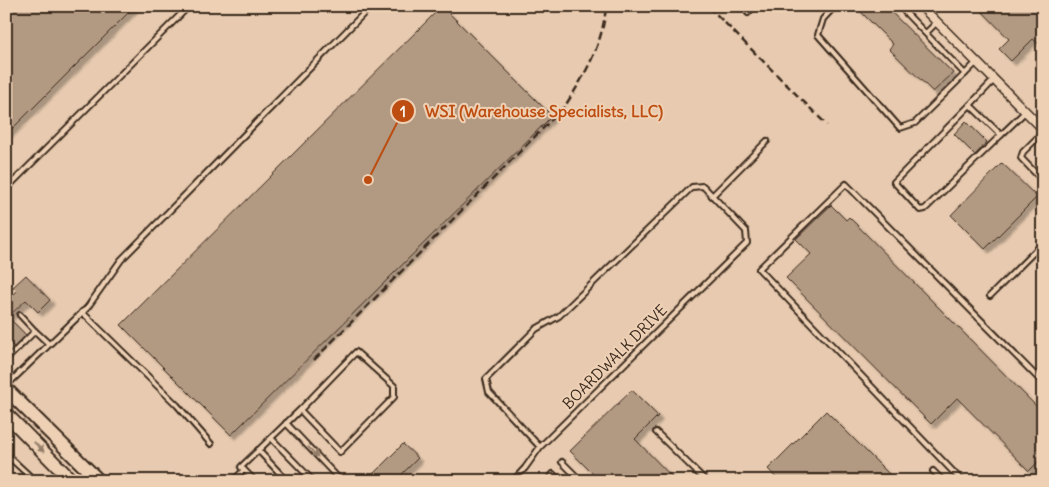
<svg xmlns="http://www.w3.org/2000/svg" width="1049" height="487" viewBox="0 0 1049 487" font-family="Delius,sans-serif">
<defs>
<filter id="shadow"><feDropShadow dx="4.5" dy="4.5" stdDeviation="1" flood-color="#0004"/></filter>
</defs>
<rect width="100%" height="100%" fill="#e7caaf"/>
<filter id="ink" filterUnits="userSpaceOnUse"><feTurbulence type="fractalNoise" baseFrequency=".02" numOctaves="2"/><feDisplacementMap in="SourceGraphic" scale="10" xChannelSelector="R" yChannelSelector="G"/><feConvolveMatrix kernelMatrix="1 2 1 2 8 2 1 2 1" color-interpolation-filters="sRGB"/></filter>
<g filter="url(#ink)">
<g fill="#b29982" stroke="#3b2a1e" filter="url(#shadow)">
<path d="M6,6H135L6,135Z"/>
<path d="M442,6L552,116L231,435L121,325Z"/>
<path d="M855,6H885L953,73L933,92L889,49L893,44Z"/>
<path d="M977,6H1043V48L1033,39L1011,61L999,49L1009,39Z"/>
<path d="M966,121L987,142L975,155L954,134Z"/>
<path d="M1002,163L1037,197L985,249L951,215Z"/>
<path d="M831,205L846,220L849,217L1043,413V457L1029,471L957,398L931,424L786,278L811,254L796,239Z"/>
<path d="M26,275L50,300L38,312L26,300L8,317L26,335L14,347L6,339V302L17,291L13,287Z"/>
<path d="M632,390L658,416L635,439L676,481H600L570,451Z"/>
<path d="M826,411L896,481H779L768,469Z"/>
<path d="M403,444L418,458L395,481H366Z"/>
</g>
<g fill="none" stroke-linecap="round" stroke-linejoin="round">
<g stroke="#3b2a1e" stroke-width="8">
<g id="lane">
<path d="M835,6L823,19L818,35L900,128L915,123L976,63"/>
<path d="M899,6L965,74"/>
<path d="M748,13L754,6"/>
<path d="M926,33L936,23"/>
<path d="M994,80L970,105L1001,135L1026,111"/>
<path d="M970,105L894,182L920,210L925,209L1001,135"/>
<path d="M1043,132L1023,152L1021,158L1043,181"/>
<path d="M6,189L189,6"/>
<path d="M712,196L767,141"/>
<path d="M990,296L1043,243"/>
<path d="M82,312L177,405L211,444"/>
<path d="M35,331L49,344"/>
<path d="M6,352L10,356L35,331L20,315"/>
<path d="M6,386L87,308L121,260L371,6"/>
<path d="M286,423L341,481"/>
<path d="M656,432L706,481"/>
<path d="M271,438L313,481"/>
<path d="M258,450L287,481"/>
<path d="M6,454L35,481"/>
<path d="M562,462L581,481"/>
<path d="M244,470L241,467L300,410L340,452L394,397V386L356,352L300,410"/>
<path d="M933,471L943,481"/>
<path d="M233,481L244,470L255,481"/>
<path d="M513,481L525,468L540,447L747,243L746,231L703,186L692,187L559,316L536,329L486,379L489,392L540,447"/>
<path d="M547,481L553,474L560,481"/>
<path d="M962,481L759,269L846,184L1043,383"/>
</g>
</g>
<g stroke="#3b2a1e" stroke-width="11">
<path id="street" d="M921,6L1043,129"/>
</g>
<g stroke="#3b2a1e" stroke-width="16">
<g id="primary">
<path d="M6,389L99,481"/>
<path d="M6,414L72,481"/>
</g>
</g>
<use href="#lane" stroke="#eed1b5" stroke-width="4"/>
<use href="#street" stroke="#eed1b5" stroke-width="8"/>
<use href="#primary" stroke="#eed1b5" stroke-width="12"/>
<g stroke="#3b2a1e" stroke-width="2.5" stroke-dasharray="8 4" stroke-linecap="butt">
<path d="M708,6L827,125"/>
<path d="M314,360L565,106C585,75 603,44 606,6"/>
</g>
</g>
<defs><path id="oneway-solid" d="M-6-.8H1V-3.2L6.5 0L1 3.2V.8H-6Z" transform="scale(1.25)"/></defs>
<g fill="#947e6a">
<use href="#oneway-solid" transform="translate(39 447) rotate(45)"/>
<use href="#oneway-solid" transform="translate(313 452) rotate(46)"/>
</g>
</g>
<g text-anchor="middle" stroke-width="4" stroke-linejoin="round" paint-order="stroke">
<g font-size="15" fill="#3b2a1e" stroke="#eed1b5">
<text transform="translate(615 357) rotate(-45)" y="5">BOARDWALK DRIVE</text>
</g>
</g>
<path fill="none" stroke="#bd4d10" stroke-width="2" d="M368 180L403 111"/>
<g fill="#bd4d10" stroke="#eed1b5" stroke-width="2">
<circle cx="368" cy="180" r="5"/>
<circle cx="403" cy="111" r="12"/>
</g>
<g font-size="15" text-anchor="middle" font-weight="bold" fill="#fff">
<text x="403" y="117">1</text>
</g>
<g font-size="16" text-anchor="middle" font-weight="bold" fill="#bd4d10" stroke="#eed1b5" stroke-width="4" stroke-linejoin="round" paint-order="stroke">
<text x="544" y="117">WSI (Warehouse Specialists, LLC)</text>
</g>
<rect width="1049" height="487" fill="none" stroke="#eed1b5" stroke-width="25"/>
<rect x="12" y="12" width="1024" height="462" fill="none" stroke="#3b2a1e" stroke-width="2" filter="url(#ink)"/>
</svg>
